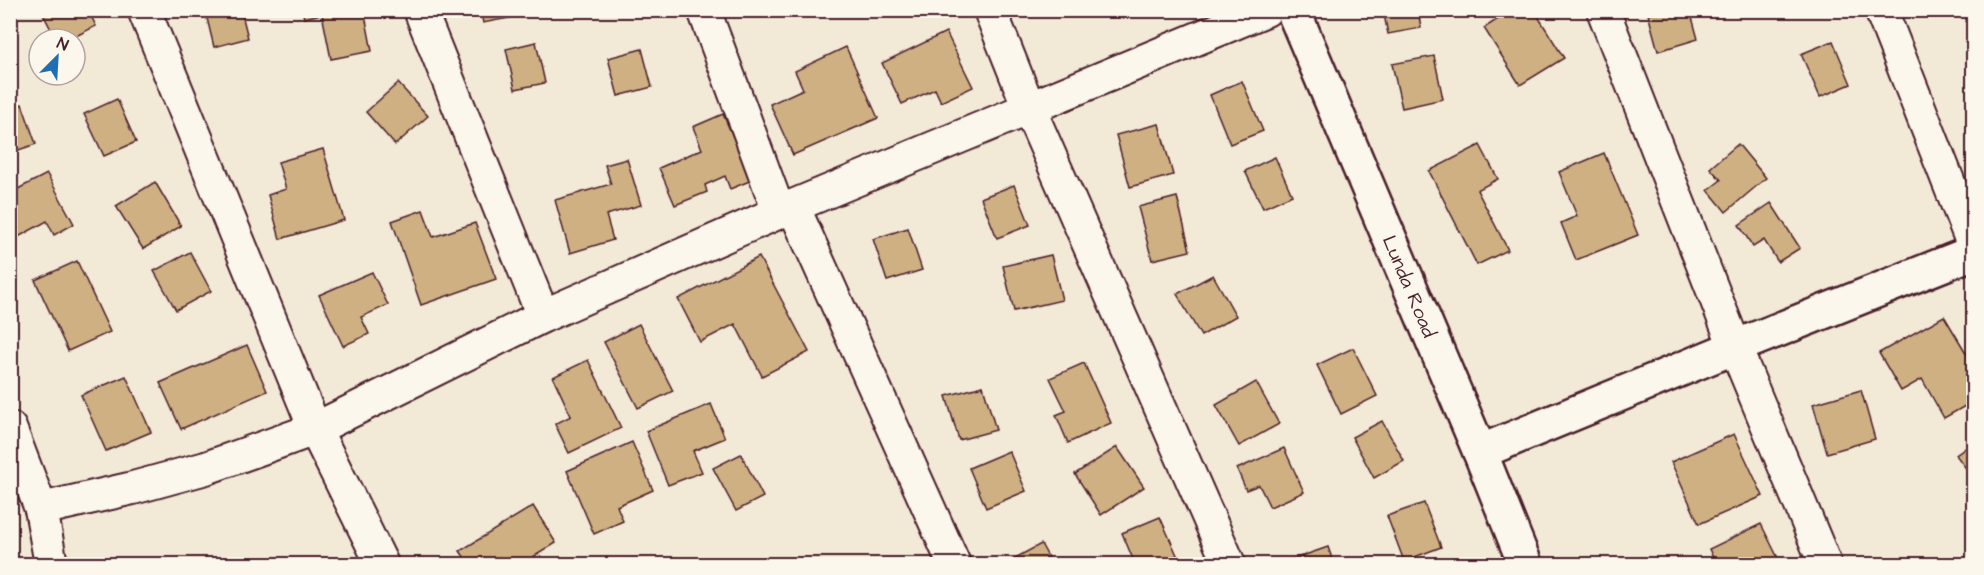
<svg xmlns="http://www.w3.org/2000/svg" width="1984" height="575" viewBox="0 0 1984 575" font-family="'Architects Daughter',sans-serif">
<rect width="100%" height="100%" fill="#f2e9d7"/>
<filter id="ink" filterUnits="userSpaceOnUse"><feTurbulence type="fractalNoise" baseFrequency=".0167" numOctaves="2"/><feDisplacementMap in="SourceGraphic" scale="12" xChannelSelector="R" yChannelSelector="G"/><feConvolveMatrix kernelMatrix="1 2 1 2 8 2 1 2 1" color-interpolation-filters="sRGB"/></filter>
<g filter="url(#ink)">
<g fill="#ceb083" stroke="#4a1f2b" stroke-width="1.5">
<path d="M41,10H88L96,26L70,39H56Z"/>
<path d="M205,10H241L248,38L214,47Z"/>
<path d="M302,10H364L372,51L331,59L322,14L304,18Z"/>
<path d="M480,10H534L535,13L483,23Z"/>
<path d="M1383,10H1418L1421,28L1388,34Z"/>
<path d="M1512,10H1534L1564,58L1520,85L1484,28Z"/>
<path d="M1659,10H1690L1698,39L1658,51L1648,14Z"/>
<path d="M946,32L973,87L941,102L935,89L902,104L882,63Z"/>
<path d="M1833,41L1851,84L1820,97L1801,54Z"/>
<path d="M536,42L545,83L515,89L506,49Z"/>
<path d="M846,47L878,118L793,155L770,104L803,89L795,71Z"/>
<path d="M642,49L652,87L618,96L608,58Z"/>
<path d="M1434,56L1443,99L1402,108L1392,64Z"/>
<path d="M1242,81L1263,131L1230,144L1210,95Z"/>
<path d="M398,83L428,116L395,145L366,112Z"/>
<path d="M117,99L136,142L104,156L84,114Z"/>
<path d="M22,104L36,144L10,153V109Z"/>
<path d="M723,114L752,180L730,189L725,176L705,185L707,192L675,205L659,168L702,149L693,127Z"/>
<path d="M1159,124L1173,175L1130,187L1116,135Z"/>
<path d="M1738,144L1766,178L1726,212L1708,190L1721,180L1710,168Z"/>
<path d="M1480,145L1498,179L1477,190L1508,250L1477,265L1429,171Z"/>
<path d="M323,149L344,220L280,239L268,195L286,189L278,162Z"/>
<path d="M1604,153L1638,235L1576,260L1561,223L1577,216L1559,172Z"/>
<path d="M1275,157L1292,195L1263,208L1245,171Z"/>
<path d="M627,159L641,205L606,215L613,240L570,253L555,200L611,184L605,165Z"/>
<path d="M47,174L74,224L54,235L47,221L11,241L10,193Z"/>
<path d="M155,182L181,226L143,249L116,206Z"/>
<path d="M1014,185L1030,225L997,238L981,198Z"/>
<path d="M1177,197L1190,251L1152,260L1138,207Z"/>
<path d="M1771,203L1800,248L1778,262L1764,240L1753,247L1739,225Z"/>
<path d="M423,210L433,237L475,223L496,279L421,305L392,221Z"/>
<path d="M908,228L922,270L887,281L873,239Z"/>
<path d="M190,252L211,291L176,310L154,271Z"/>
<path d="M1051,255L1062,300L1014,311L1003,266Z"/>
<path d="M759,257L809,352L762,376L735,324L700,342L678,299Z"/>
<path d="M77,261L110,332L68,351L35,280Z"/>
<path d="M372,272L388,305L361,317L369,334L343,346L319,295Z"/>
<path d="M1213,275L1236,316L1201,336L1177,294Z"/>
<path d="M1944,316L1974,366V401L1944,418L1922,379L1901,391L1879,353Z"/>
<path d="M639,324L673,391L638,408L604,342Z"/>
<path d="M247,345L267,391L181,429L160,383Z"/>
<path d="M1353,348L1377,396L1341,414L1317,365Z"/>
<path d="M588,360L621,428L569,453L555,424L571,416L553,377Z"/>
<path d="M1084,363L1111,423L1068,443L1056,415L1066,411L1050,378Z"/>
<path d="M126,376L151,432L106,451L81,395Z"/>
<path d="M1256,382L1279,424L1239,446L1216,405Z"/>
<path d="M983,386L996,430L959,440L946,396Z"/>
<path d="M1861,390L1875,439L1827,453L1813,404Z"/>
<path d="M711,404L725,438L693,451L702,472L668,485L646,431Z"/>
<path d="M1382,421L1404,461L1374,478L1352,437Z"/>
<path d="M1734,434L1763,496L1699,524L1671,462Z"/>
<path d="M632,442L653,490L617,506L623,521L594,534L567,471Z"/>
<path d="M1974,442V479L1956,455Z"/>
<path d="M1117,447L1144,487L1101,515L1075,474Z"/>
<path d="M1284,448L1304,492L1270,507L1259,485L1246,490L1237,469Z"/>
<path d="M1009,451L1026,491L986,508L969,468Z"/>
<path d="M741,454L763,497L736,511L713,468Z"/>
<path d="M1424,503L1441,547L1404,561L1387,516Z"/>
<path d="M533,506L556,543L522,564H469L460,551Z"/>
<path d="M1160,517L1181,564H1135L1122,533Z"/>
<path d="M1761,524L1781,564H1716L1709,549Z"/>
<path d="M1041,544L1052,564H1009L1008,562Z"/>
<path d="M1328,547L1334,564H1286L1285,562Z"/>
</g>
<g fill="none" stroke-linecap="round" stroke-linejoin="round">
<g stroke="#4a1f2b" stroke-width="36">
<g id="minor">
<path d="M144,10L315,429L382,564"/>
<path d="M420,10L543,316"/>
<path d="M704,10L779,212"/>
<path d="M990,10L1029,108L1229,564"/>
<path d="M1603,10L1735,347L1825,564"/>
<path d="M1881,10L1974,247"/>
<path d="M793,206L954,564"/>
<path d="M10,428L41,509L133,488L206,468L315,429L543,316L793,206L1266,10"/>
<path d="M41,509L51,564"/>
</g>
</g>
<g stroke="#4a1f2b" stroke-width="38">
<g id="tertiary">
<path id="s1" d="M1293,10L1480,452L1525,564"/>
<path d="M1480,452L1735,347L1974,252"/>
</g>
</g>
<use href="#minor" stroke="#fbf7ec" stroke-width="32"/>
<use href="#tertiary" stroke="#fbf7ec" stroke-width="33"/>
</g>
</g>
<g text-anchor="middle" stroke-width="6" stroke-linejoin="round" paint-order="stroke">
<g font-size="20" fill="#4a1f2b" stroke="#fbf7ec">
<text dy="7" stroke="none"><textPath href="#s1" startOffset="300">Lunda Road</textPath></text>
</g>
</g>
<rect width="1984" height="575" fill="none" stroke="#fbf7ec" stroke-width="36"/>
<rect x="18" y="18" width="1948" height="539" fill="none" stroke="#4a1f2b" stroke-width="2" filter="url(#ink)"/>
<g transform="translate(57 57) rotate(24)"><circle r="28" fill="#fbf7ec" stroke="#b4a19f" stroke-width="1.5"/>
<path d="M0-4.5L10 22L0 15L-10 22Z" fill="#1f6fb2"/>
<text y="-9" font-size="16" font-weight="bold" text-anchor="middle" fill="#4a1f2b">N</text>
</g>
</svg>
